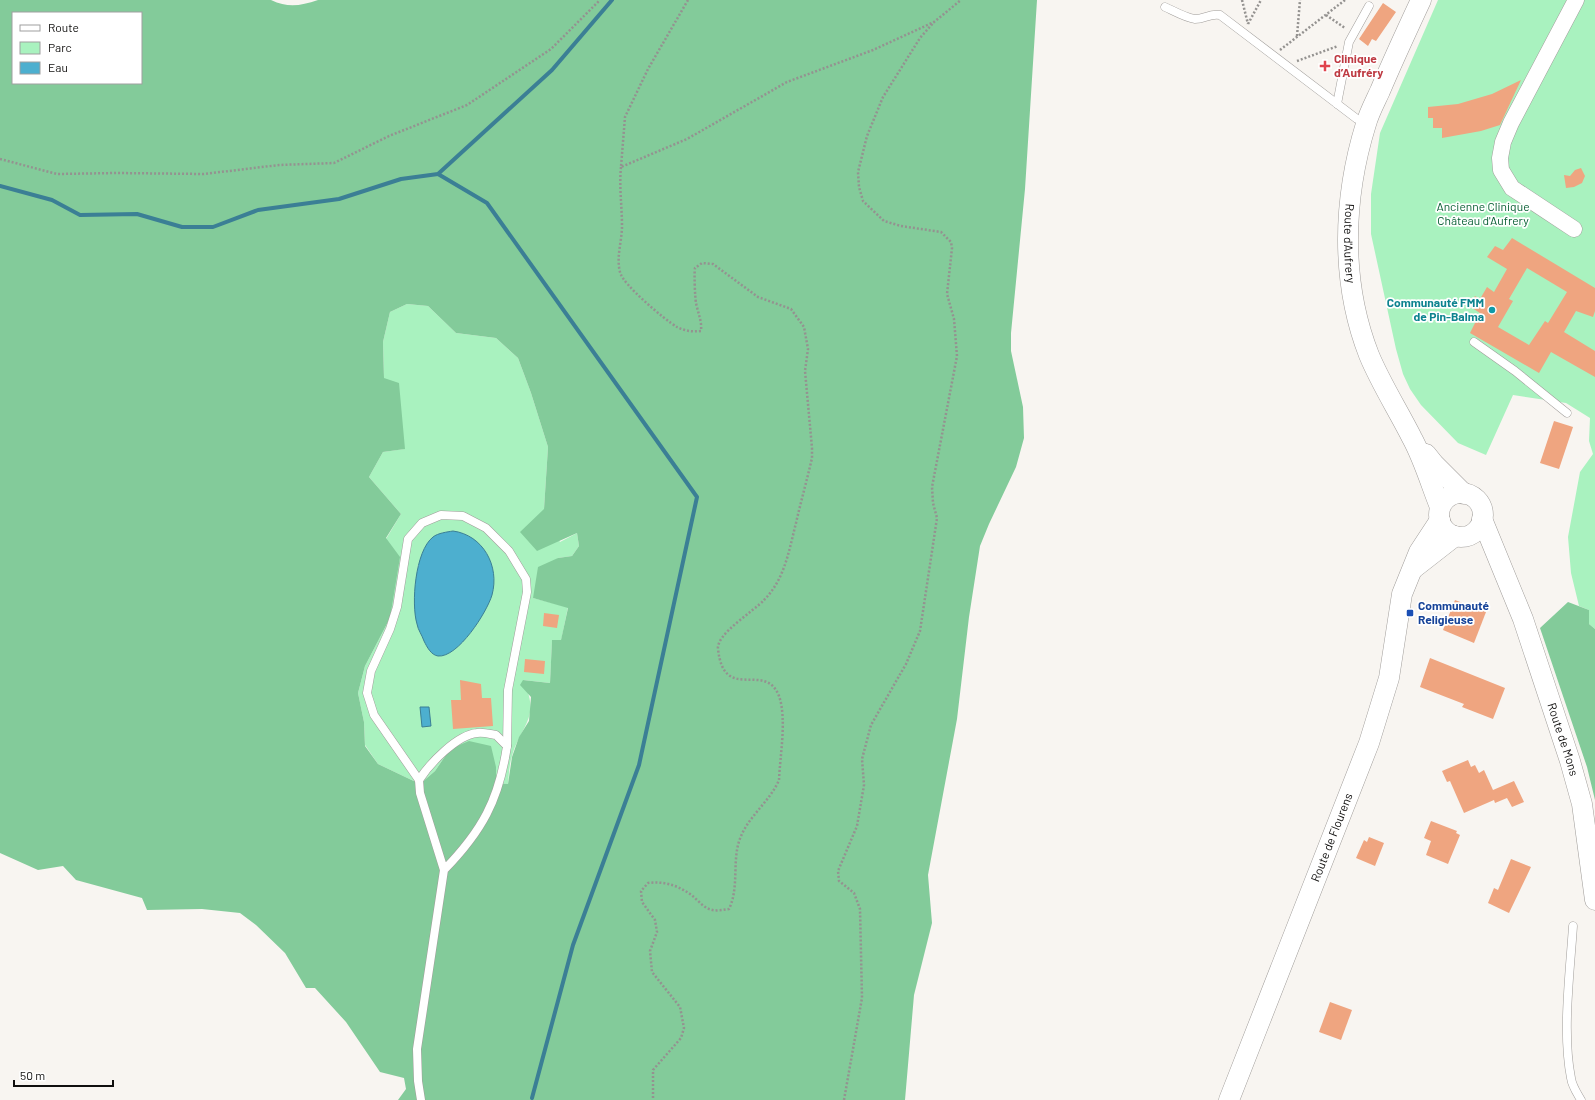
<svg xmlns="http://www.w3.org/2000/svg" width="1595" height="1100" viewBox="0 0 1595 1100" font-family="Barlow,sans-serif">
<rect width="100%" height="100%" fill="#f8f5f1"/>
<g fill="#a9f2bf" fill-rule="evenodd">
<path d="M1438,0H1595V629L1589,624V610L1579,606L1571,573L1568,537L1580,472L1593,454L1589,441L1590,418L1566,403L1513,395L1486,455L1458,443L1421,405L1410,389L1403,374L1396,349L1371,234V194L1380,133Z"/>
<path d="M407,304L428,306L456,333L496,338L518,358L531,393L548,447L544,509L560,542L577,533L579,546L572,556L558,558L533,598L568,607L561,641H552L550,683L523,680C541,718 522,723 512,756C509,765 509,775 508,784L496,783L450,749L435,771L420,784L378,764L365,745L364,722L358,693L365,666L390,618L386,539L401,514L369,477L383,452L404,449L384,378L383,342L390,312ZM490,563L493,588L417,624L415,606L418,565Z"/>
</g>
<g fill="#83cb9a" fill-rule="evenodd">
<path d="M0,0H271C288,8 300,6 318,0H1037L1025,189L1011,333V351L1023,407L1024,438L1016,467L989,524L980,546L969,617L957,719L928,875L932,923L914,995L905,1100H398L406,1089L404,1078L380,1072L346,1022L315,988H306L285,953L256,925L240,913L202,909L147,910L142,898L76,880L63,866L38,870L0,853ZM13,13H141V83H13ZM407,304L428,306L456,333L496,338L518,358L531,393L548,447L544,509L520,532L537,551L577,533L579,546L572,556L558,558L538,567L533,598L568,608L561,640H552L550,683L523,680L520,685L531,697L529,721L519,737L512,757L508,784L496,783V767L491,746L469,741L450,749L435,771L420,784L378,764L365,746L364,722L358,693L365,666L390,618L400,557L386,538L401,514L369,477L383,452L405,449L399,383L384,378L383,342L390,312Z"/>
<path d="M1568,602L1589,610V624L1595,629V800L1587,767L1540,628Z"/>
</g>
<g fill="#4dafcf" stroke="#3b7f95">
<path d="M453,531C483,535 500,566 492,595C487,612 458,658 438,656C431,655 427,647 424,641C422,635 418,630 417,624C411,604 415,551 433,537C438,533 447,532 453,531Z"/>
<path d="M420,707H429L431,726L422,727Z"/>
</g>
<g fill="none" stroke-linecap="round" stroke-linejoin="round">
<g stroke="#3b7f95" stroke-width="4">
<path d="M438,174L487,203L697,497L639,765L573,945L532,1098"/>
<path d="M0,186L52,200L80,215L137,214L182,227H213L258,210L339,199L401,179L438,174L552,70L612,0"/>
</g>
</g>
<g fill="#efa580" fill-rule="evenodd">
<path d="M1383,3L1396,12L1376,41L1372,39L1368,46L1359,39Z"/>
<path d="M1521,80L1500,125L1481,131L1442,138V128H1433V118H1428V107L1458,104L1492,94Z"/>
<path d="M1581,168L1585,176L1582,183L1574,187L1566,188L1564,175L1570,176L1575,170Z"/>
<path d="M1512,238L1595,288V311L1593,317L1576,311L1564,332L1595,351V377L1551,352L1539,373L1470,333L1480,313L1469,306L1475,296L1480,299L1487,287L1494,292L1507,269L1487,257L1495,246L1503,250ZM1527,268L1567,292L1548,323L1545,321L1529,345L1498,327L1513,301L1509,299Z"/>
<path d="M1554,421L1573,427L1559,469L1540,463Z"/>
<path d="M1455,600L1486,612L1474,643L1443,630Z"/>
<path d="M544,613L559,615L557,628L543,626Z"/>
<path d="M1430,658L1505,688L1493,719L1462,707L1464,704L1420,687Z"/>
<path d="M525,659L545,661L544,674L524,672Z"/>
<path d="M460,680L481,684L482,698H491L493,726L453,729L451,700H461Z"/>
<path d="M1468,760L1471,767L1475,765L1479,773L1484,770L1493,790L1514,781L1524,802L1512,807L1507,798L1495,803L1494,800L1464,813L1450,781L1447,782L1442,771Z"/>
<path d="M1431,821L1457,831L1456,833L1460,835L1448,864L1426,855L1431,841L1424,838Z"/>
<path d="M1369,837L1384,843L1375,866L1356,858L1364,840L1367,842Z"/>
<path d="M1511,859L1531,867L1509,913L1488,903L1494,888L1498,890Z"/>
<path d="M1330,1002L1352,1010L1341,1040L1319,1032Z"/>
</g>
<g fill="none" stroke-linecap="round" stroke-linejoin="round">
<g stroke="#a09d9a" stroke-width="9">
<g id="service">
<path d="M1165,7C1174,11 1186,18 1195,19C1205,19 1210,13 1220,15L1357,119L1366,122"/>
<path d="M1337,104L1349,42L1369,6"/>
<path d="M1474,342L1515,371L1567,413"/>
<path d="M419,780L374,715L367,693L371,671L390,629L397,607L408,539L422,523L441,515L463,516L486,528L509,551L526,579L527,592L508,690L507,746"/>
<path d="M1573,926C1570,972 1562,1033 1571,1078C1572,1086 1577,1093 1581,1100"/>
<path d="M421,1100L418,1081L417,1049L444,870L420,793L419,780C430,763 457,735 477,733C483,732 490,734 496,735L507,746C499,800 482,831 444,870"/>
</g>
</g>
<g stroke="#a09d9a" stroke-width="17">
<path id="minor" d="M1574,229L1512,188L1501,170L1500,158L1503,142L1511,123L1576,0"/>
</g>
<g stroke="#a09d9a" stroke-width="21">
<g id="tertiary">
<path id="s1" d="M1421,0C1407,30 1393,60 1380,91C1375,102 1369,113 1366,124C1343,198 1340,281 1369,355C1381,384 1398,410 1412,438C1424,460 1431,485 1440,507"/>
<path d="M1426,454L1434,464L1464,494"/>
<circle cx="1461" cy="515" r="22"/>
<path id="s2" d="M1482,519L1523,619L1570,761L1582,804L1595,900"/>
<path d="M1414,568L1455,536"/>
<path id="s3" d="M1229,1100L1369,743L1389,678L1402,594L1419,552L1440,520"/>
</g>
</g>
<g stroke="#949290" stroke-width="2.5" stroke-dasharray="2 2" stroke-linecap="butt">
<path d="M688,0L648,69L625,117L621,167L687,139L787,82L873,50L934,22L961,0"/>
<path d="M1242,0L1248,24"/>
<path d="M1326,15L1345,28"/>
<path d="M1248,24L1261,0"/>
<path d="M1297,36L1300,0"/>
<path d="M1280,50L1345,0"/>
<path d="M1297,61L1338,46"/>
<path d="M0,159L57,174L117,173L204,174L279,165L334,163L389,136L467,105L551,49L600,0"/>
<path d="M621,167C619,187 622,206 622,226C622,241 616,257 620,272C622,284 665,320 677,327C685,331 692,332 701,331C702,321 698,313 696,303C695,298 694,273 695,268L702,263L713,264L758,297L791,309L804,327L808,349L805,371L812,448V458C807,480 801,501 796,523C789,550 785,579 764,600C754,611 716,634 718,649C724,704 765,660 779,696C787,719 780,755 779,780C770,801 750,815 741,836C731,859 740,886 729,909C722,910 714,912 707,908C701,905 696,898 690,894C677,885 663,881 648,883L641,891L642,902L655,920L657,932L650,951L652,972L680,1007L684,1028L681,1038L653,1070V1100"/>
<path d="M844,1100L862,998L860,909L854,893L839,881L838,871L857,826L864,785L862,759L871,725L906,664L920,631L937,518L933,503L932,487L957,356L954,319L947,294L952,248L951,242L941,232L901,226L884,221L863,201L859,187L858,172L867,136L883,97L920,38L934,22"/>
</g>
<use href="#service" stroke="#fff" stroke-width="8"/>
<use href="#minor" stroke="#fff" stroke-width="16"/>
<use href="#tertiary" stroke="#fff" stroke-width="20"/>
</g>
<path fill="#e0444e" stroke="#fff" stroke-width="1.5" d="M1323 60h4v4h4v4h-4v4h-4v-4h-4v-4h4z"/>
<circle fill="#0f9aa8" stroke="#fff" stroke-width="1.5" cx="1492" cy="310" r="4"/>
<rect fill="#1a4fb4" stroke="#fff" stroke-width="1.5" x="1406" y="609" width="8" height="8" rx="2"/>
<g text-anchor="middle" stroke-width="3.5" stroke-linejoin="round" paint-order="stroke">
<g font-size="12" font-weight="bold" fill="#be3a42" stroke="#fff" text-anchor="start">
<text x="1334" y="63">Clinique<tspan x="1334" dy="14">d’Aufréry</tspan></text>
</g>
<g font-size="12" fill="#065e32" stroke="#fff">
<text x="1483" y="211">Ancienne Clinique<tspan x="1483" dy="14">Château d'Aufrery</tspan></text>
</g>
<g font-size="12" fill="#100f0e" stroke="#fff">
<text dy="4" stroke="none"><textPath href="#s1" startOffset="257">Route d'Aufrery</textPath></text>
<text dy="4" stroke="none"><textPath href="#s2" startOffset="235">Route de Mons</textPath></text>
<text dy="4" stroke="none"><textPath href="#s3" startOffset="282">Route de Flourens</textPath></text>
</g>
<g font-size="12" font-weight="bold" fill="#0d838f" stroke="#fff" text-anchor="end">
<text x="1484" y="307">Communauté FMM<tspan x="1484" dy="14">de Pin-Balma</tspan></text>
</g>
<g font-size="12" font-weight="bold" fill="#164399" stroke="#fff" text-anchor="start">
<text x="1418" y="610">Communauté<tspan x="1418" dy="14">Religieuse</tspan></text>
</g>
</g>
<rect x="12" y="12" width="130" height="72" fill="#ffffff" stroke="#9f9f9f"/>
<rect x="20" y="25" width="20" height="6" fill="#ffffff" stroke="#9f9f9f"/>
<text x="48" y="32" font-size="12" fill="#100f0e">Route</text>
<rect x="20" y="42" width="20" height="12" fill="#a9f2bf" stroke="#9f9f9f"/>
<text x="48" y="52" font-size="12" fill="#100f0e">Parc</text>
<rect x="20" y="62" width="20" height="12" fill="#4dafcf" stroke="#9f9f9f"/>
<text x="48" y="72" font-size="12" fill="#100f0e">Eau</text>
<path d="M14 1080v6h99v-6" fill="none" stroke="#100f0e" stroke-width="2"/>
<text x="20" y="1080" font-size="12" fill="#100f0e" stroke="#ffffff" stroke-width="3" paint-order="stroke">50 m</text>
</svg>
